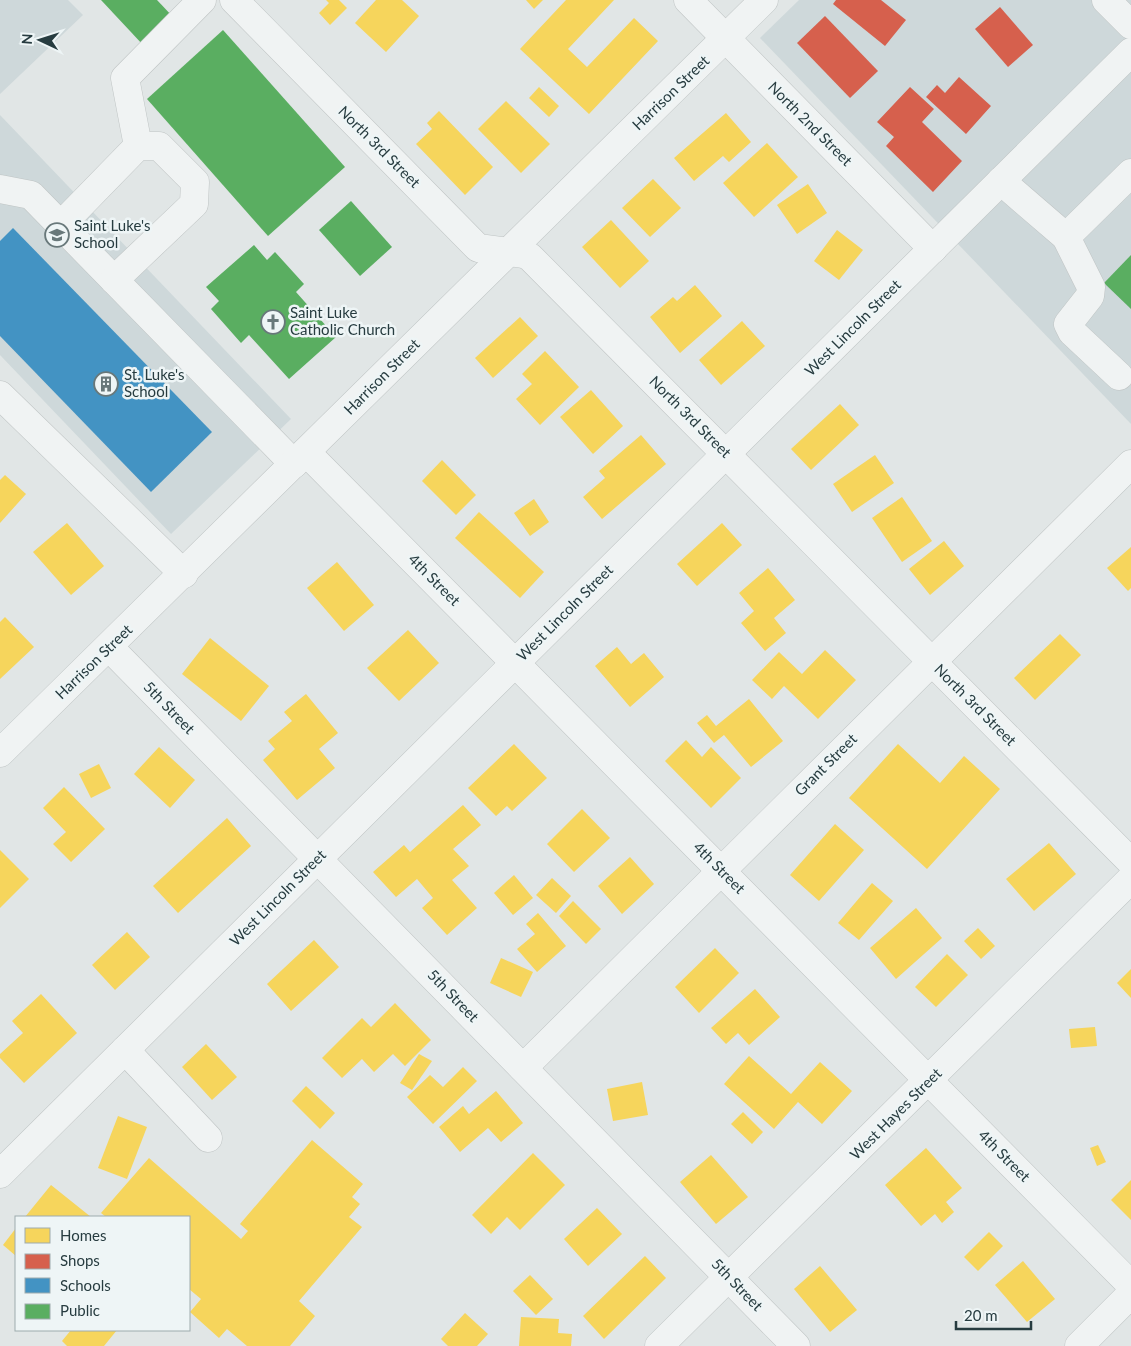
<svg xmlns="http://www.w3.org/2000/svg" width="1131" height="1346" viewBox="0 0 1131 1346" font-family="Lato,sans-serif">
<rect width="100%" height="100%" fill="#e1e6e6"/>
<g fill="#ced8da">
<path d="M0,0H68L83,15L0,94Z"/>
<path d="M799,0H1131V424L760,38Z"/>
<path d="M0,115L291,419L171,534L0,355Z"/>
</g>
<g fill="#f6d55c">
<path d="M326,0H339L347,8L330,25L319,13L329,3Z"/>
<path d="M376,0H402L419,16L386,52L355,23Z"/>
<path d="M526,0H543L534,9Z"/>
<path d="M566,0H614L568,49L587,67L634,18L658,41L589,114L520,49Z"/>
<path d="M539,87L559,106L549,117L529,98Z"/>
<path d="M506,101L550,144L521,173L478,129Z"/>
<path d="M439,111L493,167L465,195L416,144L432,129L427,123Z"/>
<path d="M726,113L751,142L729,162L723,156L694,181L674,158Z"/>
<path d="M767,143L798,177L754,217L723,183Z"/>
<path d="M653,179L681,208L650,237L622,208Z"/>
<path d="M808,184L827,213L797,234L777,205Z"/>
<path d="M611,220L649,261L620,288L582,247Z"/>
<path d="M837,230L863,250L839,280L814,261Z"/>
<path d="M695,285L722,316L680,353L650,317L673,297L677,301Z"/>
<path d="M520,317L538,336L493,378L475,358Z"/>
<path d="M742,321L765,346L721,385L699,360Z"/>
<path d="M545,351L579,387L540,425L516,399L532,384L522,374Z"/>
<path d="M591,390L623,426L593,454L560,417Z"/>
<path d="M840,404L859,425L811,470L791,449Z"/>
<path d="M641,435L666,464L602,519L583,497L605,478L599,471Z"/>
<path d="M875,455L894,483L852,512L833,484Z"/>
<path d="M442,460L476,495L456,515L422,481Z"/>
<path d="M5,475L26,494L0,523V480Z"/>
<path d="M902,497L932,541L902,562L872,518Z"/>
<path d="M534,499L549,522L530,536L514,513Z"/>
<path d="M479,512L544,572L520,598L455,538Z"/>
<path d="M67,523L104,566L71,595L33,552Z"/>
<path d="M722,523L742,545L697,586L677,564Z"/>
<path d="M944,541L964,566L930,595L909,569Z"/>
<path d="M1131,547V588L1128,591L1107,568Z"/>
<path d="M337,562L374,605L344,631L307,588Z"/>
<path d="M768,568L795,600L774,618L786,633L765,651L741,623L754,611L739,593Z"/>
<path d="M5,617L34,647L0,679V622Z"/>
<path d="M408,630L439,663L399,701L367,668Z"/>
<path d="M1060,634L1081,655L1035,700L1014,678Z"/>
<path d="M210,638L269,686L241,721L182,674Z"/>
<path d="M617,647L631,664L644,653L664,677L630,707L595,666Z"/>
<path d="M825,650L856,680L818,719L784,686L772,699L752,680L779,652L802,674Z"/>
<path d="M306,694L338,733L319,749L335,768L297,800L263,760L275,749L268,741L292,721L284,712Z"/>
<path d="M749,699L783,741L751,767L724,735L714,743L697,723L707,715L716,726Z"/>
<path d="M686,740L702,757L711,747L741,778L711,808L665,761Z"/>
<path d="M514,744L547,778L512,811L507,806L496,816L468,788Z"/>
<path d="M898,744L940,783L964,756L1000,789L927,869L849,798Z"/>
<path d="M159,747L195,780L170,808L134,774Z"/>
<path d="M99,764L111,788L91,798L79,774Z"/>
<path d="M64,787L105,829L71,862L53,844L66,832L43,808Z"/>
<path d="M463,805L481,825L453,849L469,866L452,880L477,908L447,935L422,908L433,898L417,879L396,897L373,872L404,845L410,852Z"/>
<path d="M582,809L610,838L574,872L547,844Z"/>
<path d="M227,818L251,846L178,913L153,886Z"/>
<path d="M835,824L864,850L819,901L790,875Z"/>
<path d="M1049,843L1076,874L1034,911L1006,879Z"/>
<path d="M0,850L29,879L0,908Z"/>
<path d="M630,857L654,884L622,914L598,886Z"/>
<path d="M514,875L533,898L513,915L494,893Z"/>
<path d="M552,878L571,896L556,913L536,895Z"/>
<path d="M872,883L893,901L859,940L838,923Z"/>
<path d="M573,901L601,929L586,944L559,916Z"/>
<path d="M916,908L942,938L896,979L870,948Z"/>
<path d="M538,913L566,946L537,972L517,949L535,934L526,924Z"/>
<path d="M978,928L995,946L981,959L964,941Z"/>
<path d="M127,932L150,957L115,990L92,965Z"/>
<path d="M314,940L339,967L291,1011L267,984Z"/>
<path d="M715,948L739,973L699,1013L675,987Z"/>
<path d="M947,954L968,975L936,1007L915,987Z"/>
<path d="M501,958L533,972L521,997L490,983Z"/>
<path d="M1131,969V998L1117,983Z"/>
<path d="M755,989L780,1017L749,1045L738,1033L726,1044L711,1028Z"/>
<path d="M41,994L77,1033L24,1083L0,1058V1054L23,1033L12,1021Z"/>
<path d="M395,1003L431,1040L405,1066L393,1054L374,1072L362,1059L342,1078L322,1058L362,1018L371,1027Z"/>
<path d="M1095,1027L1097,1046L1071,1048L1069,1029Z"/>
<path d="M206,1044L237,1077L212,1100L182,1067Z"/>
<path d="M419,1054L432,1061L412,1090L400,1083Z"/>
<path d="M749,1056L791,1094L820,1062L852,1091L822,1124L798,1102L774,1129L724,1084Z"/>
<path d="M463,1067L477,1081L433,1124L407,1097L430,1075L443,1087Z"/>
<path d="M642,1082L648,1115L613,1121L607,1089Z"/>
<path d="M306,1086L335,1113L320,1129L292,1101Z"/>
<path d="M496,1091L523,1123L501,1142L488,1128L460,1152L439,1127L463,1106L469,1114Z"/>
<path d="M743,1112L763,1132L752,1144L731,1124Z"/>
<path d="M118,1116L147,1127L127,1179L98,1168Z"/>
<path d="M312,1140L363,1184L352,1197L360,1204L349,1217L362,1227L299,1301L315,1316L290,1346H247L227,1329L219,1338L190,1312L201,1299L189,1289V1217H106L101,1213L149,1158L241,1239L248,1231L240,1224Z"/>
<path d="M1098,1145L1106,1162L1097,1166L1090,1148Z"/>
<path d="M926,1148L962,1188L946,1202L954,1212L942,1223L935,1214L921,1226L885,1185Z"/>
<path d="M533,1153L565,1185L520,1230L507,1217L491,1234L472,1215Z"/>
<path d="M711,1155L748,1197L716,1224L680,1182Z"/>
<path d="M1131,1180V1220L1111,1200Z"/>
<path d="M51,1185L91,1217H25Z"/>
<path d="M597,1208L622,1234L588,1266L564,1239Z"/>
<path d="M16,1228V1256L3,1245Z"/>
<path d="M989,1232L1003,1246L978,1271L964,1257Z"/>
<path d="M645,1256L666,1278L604,1339L583,1316Z"/>
<path d="M1023,1261L1055,1299L1027,1322L995,1285Z"/>
<path d="M820,1266L857,1310L830,1332L794,1289Z"/>
<path d="M530,1275L553,1299L536,1315L513,1291Z"/>
<path d="M465,1313L488,1334L477,1346H448L441,1339Z"/>
<path d="M521,1317L559,1319L558,1333L572,1334L571,1346H519Z"/>
<path d="M71,1330H117L104,1346H67L62,1341Z"/>
</g>
<g fill="#d6604d">
<path d="M836,0H881L906,20L885,46L833,4Z"/>
<path d="M1000,7L1033,45L1008,67L975,29Z"/>
<path d="M825,16L878,71L850,98L797,43Z"/>
<path d="M959,77L991,106L966,134L926,97L937,85L945,93Z"/>
<path d="M910,87L934,109L922,122L962,161L933,192L886,146L894,137L877,122Z"/>
</g>
<path fill="#4393c3" d="M13,228L212,432L151,492L0,336V241Z"/>
<g fill="#5aae61">
<path d="M101,0H157L174,18L144,46Z"/>
<path d="M223,30L345,167L268,236L147,99Z"/>
<path d="M351,201L392,247L360,276L319,230Z"/>
<path d="M254,245L267,260L275,252L304,284L296,292L336,337L289,379L249,335L241,343L211,309L219,301L206,287Z"/>
<path d="M1131,255V309L1104,283Z"/>
</g>
<g fill="none" stroke-linecap="round" stroke-linejoin="round">
<g stroke="#bfc4c4" stroke-width="29">
<g id="minor">
<path d="M234,0L478,248L524,254L530,257L1131,862"/>
<path d="M688,0L933,249"/>
<path d="M1106,0L1131,25"/>
<path d="M138,146L125,78L202,0"/>
<path d="M1001,181L1066,237L1091,287L1090,296L1068,324L1072,332L1119,376"/>
<path d="M0,189L31,195L294,464"/>
<path d="M61,225L138,146H159L195,182L194,204L114,280"/>
<path d="M1066,237L1131,173"/>
<path d="M0,395L184,574"/>
<path d="M306,452L1131,1285"/>
<path d="M109,647L796,1346"/>
<path d="M0,753L764,0"/>
<path d="M125,1050L208,1138"/>
<path d="M523,1068L1131,464"/>
<path d="M0,1174L1131,52"/>
<path d="M659,1346L1131,879"/>
<path d="M1079,1346L1131,1294"/>
</g>
</g>
<use href="#minor" stroke="#f0f3f3" stroke-width="28"/>
</g>
<defs>
<g id="school-ring" transform="scale(1.25)"><circle r="9.5" fill="#eef5f6" stroke="#68787a" stroke-width="1.5"/><path d="M0-5L7-2L0 1L-7-2ZM-4 1L0 2.5L4 1V4Q0 6-4 4Z" fill="#68787a"/></g>
<g id="church-ring" transform="scale(1.25)"><circle r="9.5" fill="#eef5f6" stroke="#68787a" stroke-width="1.5"/><path d="M-1.2-6h2.4v3.5h3.3v2.4h-3.3V6h-2.4V-.1h-3.3v-2.4h3.3Z" fill="#68787a"/></g>
<g id="building-ring" transform="scale(1.25)"><circle r="9.5" fill="#eef5f6" stroke="#68787a" stroke-width="1.5"/><path d="M-4-6H4V6H1V3H-1V6H-4ZM-2.5-4.3h1.7v1.8h-1.7ZM.8-4.3h1.7v1.8H.8ZM-2.5-1h1.7V.8h-1.7ZM.8-1h1.7V.8H.8Z" fill="#68787a"/></g>
</defs>
<g fill-rule="evenodd">
<use href="#school-ring" x="57" y="235"/>
<use href="#church-ring" x="273" y="322"/>
<use href="#building-ring" x="106" y="384"/>
</g>
<g text-anchor="middle" stroke-width="5" stroke-linejoin="round" paint-order="stroke">
<g font-size="15" fill="#273c40" stroke="#eef5f6">
<text transform="translate(671 93) rotate(-44)" y="5">Harrison Street</text>
<text transform="translate(810 124) rotate(45)" y="5">North 2nd Street</text>
<text transform="translate(379 147) rotate(45)" y="5">North 3rd Street</text>
<text transform="translate(853 328) rotate(-45)" y="5">West Lincoln Street</text>
<text transform="translate(382 377) rotate(-45)" y="5">Harrison Street</text>
<text transform="translate(690 417) rotate(45)" y="5">North 3rd Street</text>
<text transform="translate(434 580) rotate(45)" y="5">4th Street</text>
<text transform="translate(565 613) rotate(-45)" y="5">West Lincoln Street</text>
<text transform="translate(94 662) rotate(-44)" y="5">Harrison Street</text>
<text transform="translate(975 705) rotate(45)" y="5">North 3rd Street</text>
<text transform="translate(169 708) rotate(46)" y="5">5th Street</text>
<text transform="translate(826 765) rotate(-45)" y="5">Grant Street</text>
<text transform="translate(719 868) rotate(45)" y="5">4th Street</text>
<text transform="translate(278 898) rotate(-45)" y="5">West Lincoln Street</text>
<text transform="translate(453 996) rotate(46)" y="5">5th Street</text>
<text transform="translate(896 1114) rotate(-45)" y="5">West Hayes Street</text>
<text transform="translate(1004 1156) rotate(45)" y="5">4th Street</text>
<text transform="translate(737 1285) rotate(46)" y="5">5th Street</text>
</g>
<g font-size="15" fill="#273c40" stroke="#eef5f6" text-anchor="start">
<text x="74" y="231">Saint Luke's<tspan x="74" dy="17">School</tspan></text>
<text x="290" y="318">Saint Luke<tspan x="290" dy="17">Catholic Church</tspan></text>
<text x="124" y="380">St. Luke's<tspan x="124" dy="17">School</tspan></text>
</g>
</g>
<rect x="15" y="1216" width="175" height="115" fill="#eef5f6" stroke="#9eabad"/>
<rect x="25" y="1228" width="25" height="15" fill="#f6d55c" stroke="#9eabad"/>
<text x="60" y="1241" font-size="15" fill="#273c40">Homes</text>
<rect x="25" y="1254" width="25" height="15" fill="#d6604d" stroke="#9eabad"/>
<text x="60" y="1266" font-size="15" fill="#273c40">Shops</text>
<rect x="25" y="1278" width="25" height="15" fill="#4393c3" stroke="#9eabad"/>
<text x="60" y="1291" font-size="15" fill="#273c40">Schools</text>
<rect x="25" y="1304" width="25" height="15" fill="#5aae61" stroke="#9eabad"/>
<text x="60" y="1316" font-size="15" fill="#273c40">Public</text>
<g transform="translate(40 40) rotate(274)" stroke="#eef5f6" stroke-width="4" paint-order="stroke">
<path d="M0-4L9 19L0 12L-9 19Z" fill="#273c40"/>
<text y="-8" font-size="14" font-weight="bold" text-anchor="middle" fill="#273c40">N</text>
</g>
<path d="M956 1321v8h75v-8" fill="none" stroke="#273c40" stroke-width="2.5"/>
<text x="964" y="1321" font-size="15" fill="#273c40" stroke="#eef5f6" stroke-width="4" paint-order="stroke">20 m</text>
</svg>
